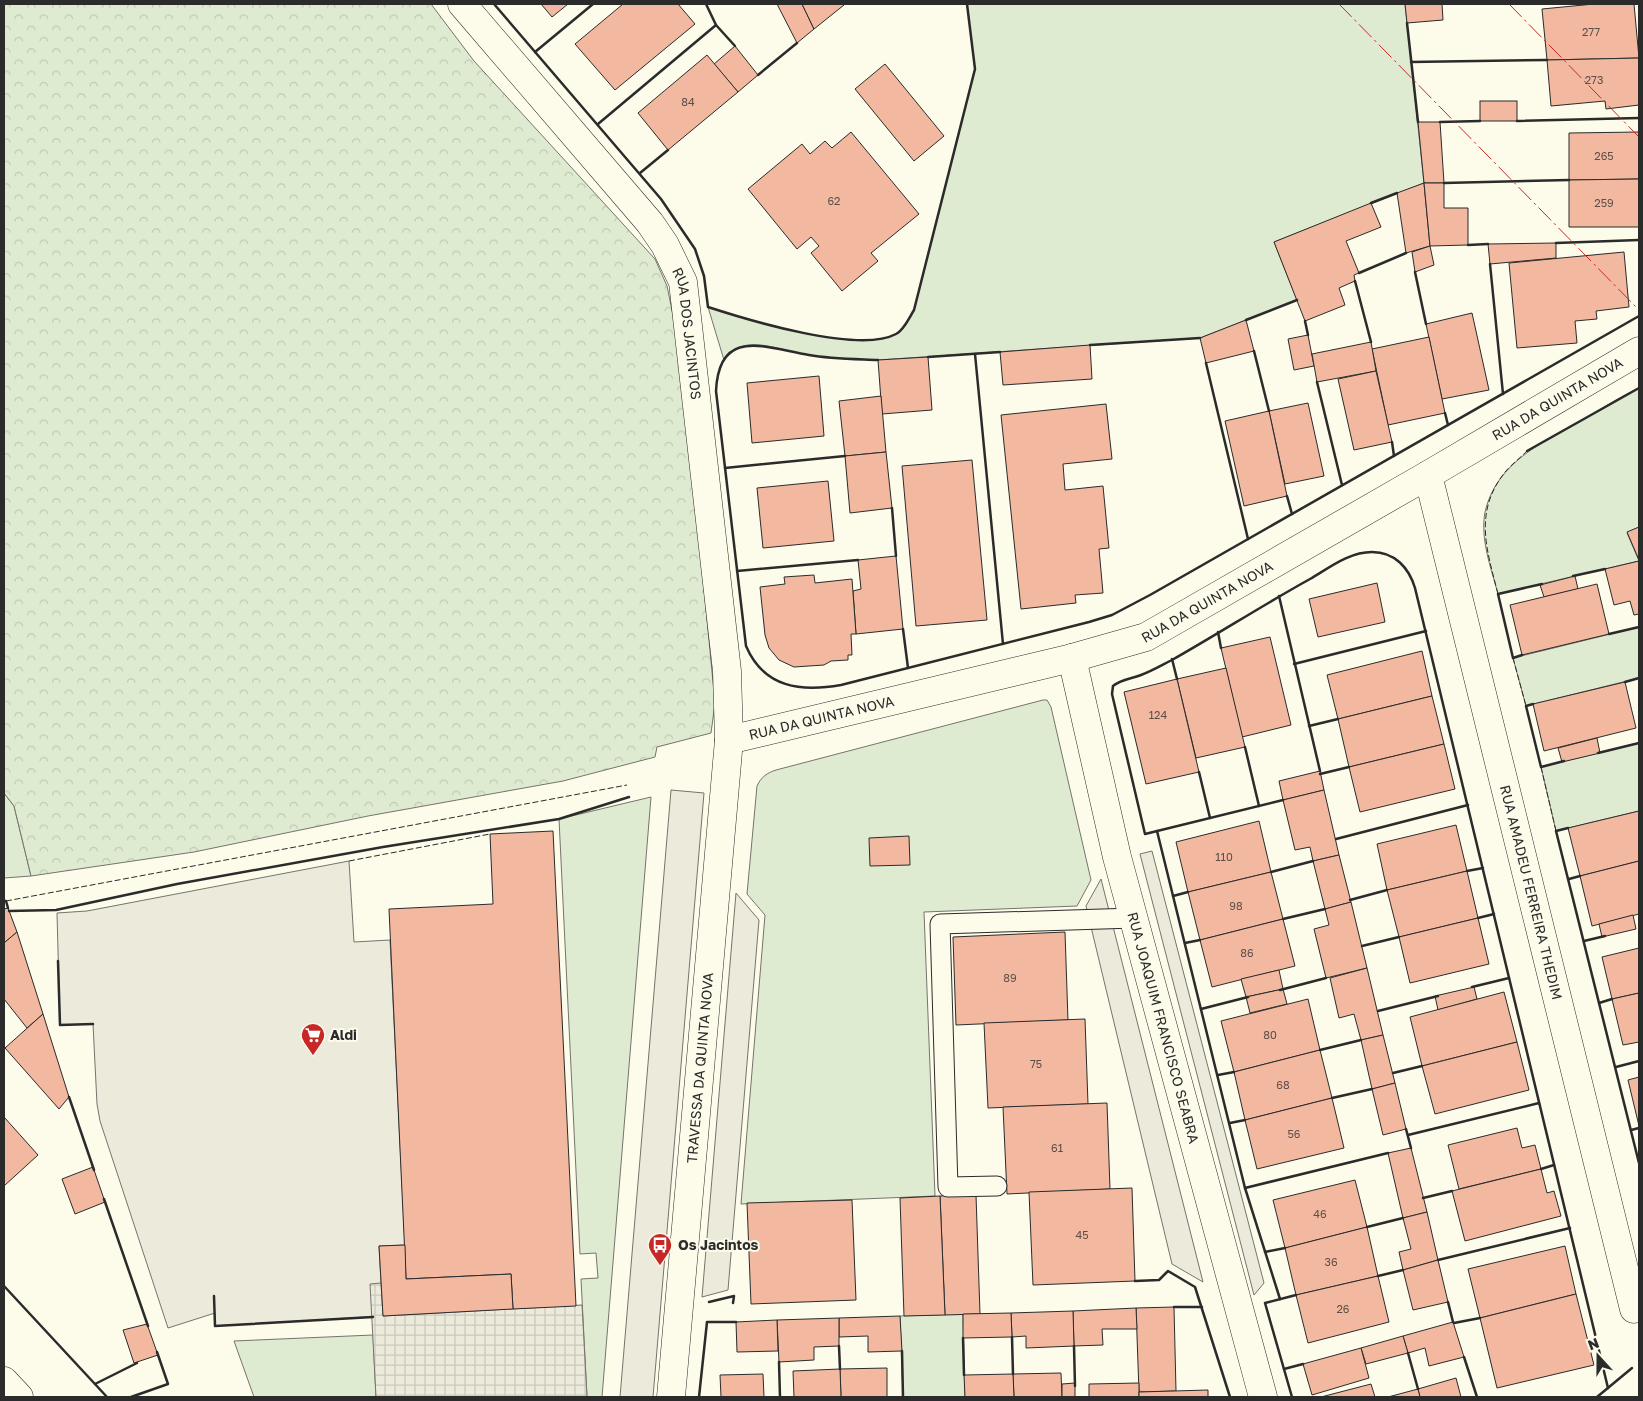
<svg xmlns="http://www.w3.org/2000/svg" width="1643" height="1401" viewBox="0 0 1643 1401" font-family="'Golos Text',sans-serif">
<defs>
<pattern id="forest-crowns" width="20" height="18" patternUnits="userSpaceOnUse" patternTransform="scale(1.25)"><rect width="20" height="18" fill="#deebd1"/><path d="M2 6a3 3 0 1 1 6 0M12 15a3 3 0 1 1 6 0" fill="none" stroke="#bfcab4"/></pattern>
<pattern id="plaza-grid" width="8" height="8" patternUnits="userSpaceOnUse" patternTransform="scale(1.25)"><rect width="8" height="8" fill="#eceadb"/><path d="M0 4h8M4 0v8" fill="none" stroke="#cbc9bc"/></pattern>
</defs>
<rect width="100%" height="100%" fill="#fdfbea"/>
<g fill="#deebd1" stroke="#74746e">
<path d="M967,4H1405L1424,183L1274,242L1297,300L1200,338L878,360C854,359 831,359 808,355C788,352 763,341 743,346C735,349 730,354 724,360L708,307C747,320 859,354 896,334C904,330 909,318 914,310L975,70Z"/>
<path d="M1639,388V527L1627,533L1639,561L1498,594C1491,568 1480,539 1485,512C1496,462 1546,440 1586,418C1603,408 1621,396 1639,388Z"/>
<path d="M1639,627V678L1526,706L1513,658Z"/>
<path d="M1043,700H1047L1051,707L1091,880L1077,906L924,912L935,1196L741,1204L765,915L747,894L757,786C761,777 767,773 776,770Z"/>
<path d="M1639,743V811L1556,831L1541,767Z"/>
<path d="M4,793L14,806L31,876L4,878Z"/>
<path d="M651,797L602,1397H587L581,1279L598,1278L596,1253L580,1254L559,819Z"/>
<path d="M963,1314L965,1397H903L900,1316Z"/>
<path d="M373,1335L376,1397H254L234,1341Z"/>
</g>
<path fill="url(#forest-crowns)" stroke="#74746e" d="M4,4H431L474,61L655,259L667,286L675,325L698,526L715,703L711,733L657,747L655,757L563,781L368,816L194,852L31,876L14,806L4,793Z"/>
<g fill="#eceadb" stroke="#74746e">
<path d="M671,790L704,793L653,1397H620Z"/>
<path d="M1152,851L1264,1283L1254,1295L1140,854Z"/>
<path d="M349,861L354,942L390,940L405,1245L379,1246L383,1316L215,1326V1313L168,1328L100,1121L97,1104L93,1024L60,1025L57,913L87,911Z"/>
<path d="M1101,879L1203,1282L1172,1264L1086,906Z"/>
<path d="M736,893L759,920L728,1290L702,1297Z"/>
</g>
<path fill="url(#plaza-grid)" stroke="#74746e" d="M381,1283L383,1316L582,1305L587,1397H376L370,1284Z"/>
<g fill="#f2b8a0" stroke="#2b2b2b">
<path d="M541,4H568L552,17Z"/>
<path d="M623,4H678L695,24L615,90L575,44Z"/>
<path d="M777,4H802L814,29L797,43Z"/>
<path d="M802,4H843L844,5L814,29Z"/>
<path d="M1405,4H1442L1443,20L1407,23Z"/>
<path d="M1594,4H1634L1639,58L1547,60L1542,9Z"/>
<path d="M735,46L758,75L738,92L714,64Z"/>
<path d="M707,55L738,92L668,150L638,113Z"/>
<path d="M1639,58V105L1606,109L1605,101L1551,106L1547,60Z"/>
<path d="M885,64L944,136L914,161L855,89Z"/>
<rect x="1480" y="101" width="37" height="20"/>
<path d="M1418,122H1440L1444,183H1424Z"/>
<path d="M851,132L919,214L871,253L878,261L842,291L811,253L819,246L811,237L797,249L748,189L802,144L810,154L825,141L832,148Z"/>
<path d="M1639,132V179L1569,180V133Z"/>
<path d="M1639,179V227H1569V180Z"/>
<path d="M1424,183L1430,246L1406,253L1397,193Z"/>
<path d="M1424,183H1444V208H1468V245L1430,246Z"/>
<path d="M1371,203L1381,227L1346,241L1359,273L1354,275L1355,281L1339,288L1345,305L1305,321L1274,242Z"/>
<path d="M1556,243V258L1490,264L1488,244Z"/>
<path d="M1430,246L1434,265L1415,272L1412,252Z"/>
<path d="M1624,252L1629,307L1596,311L1597,319L1575,321L1577,343L1517,348L1509,263Z"/>
<path d="M1472,313L1489,390L1442,399L1426,324Z"/>
<path d="M1246,320L1254,351L1206,363L1200,338Z"/>
<path d="M1308,335L1314,366L1294,370L1288,339Z"/>
<path d="M1429,337L1445,413L1388,425L1372,349Z"/>
<path d="M1371,342L1376,371L1317,382L1312,354Z"/>
<path d="M1090,345L1092,379L1003,385L1000,352Z"/>
<path d="M928,357L932,410L882,414L878,360Z"/>
<path d="M1376,371L1392,442L1354,450L1338,379Z"/>
<path d="M819,376L824,436L752,443L747,383Z"/>
<path d="M881,396L886,452L845,456L839,401Z"/>
<path d="M1308,403L1324,476L1285,484L1269,411Z"/>
<path d="M1106,404L1112,459L1063,464L1065,490L1103,486L1109,548L1099,549L1103,593L1075,595L1076,603L1021,609L1001,415Z"/>
<path d="M1269,411L1287,496L1244,506L1225,421Z"/>
<path d="M886,452L892,508L850,513L845,456Z"/>
<path d="M972,460L987,620L916,626L902,466Z"/>
<path d="M828,481L834,541L763,548L757,488Z"/>
<path d="M1639,527V560L1627,532Z"/>
<path d="M896,556L903,629L856,634L853,591L861,589L858,560Z"/>
<path d="M1639,561V614L1634,615L1630,601L1614,605L1605,569Z"/>
<path d="M814,575L815,583L852,579L856,634H851L852,655H848V660L831,661L824,665L794,667L779,660L769,648L765,635L760,587L785,584L784,577Z"/>
<path d="M1575,576L1578,589L1544,597L1540,585Z"/>
<path d="M1377,583L1385,622L1318,637L1309,599Z"/>
<path d="M1597,584L1609,634L1522,655L1510,605Z"/>
<path d="M1270,637L1291,725L1242,737L1221,648Z"/>
<path d="M1422,651L1432,696L1338,719L1327,675Z"/>
<path d="M1226,668L1245,747L1196,758L1177,679Z"/>
<path d="M1177,679L1199,772L1146,784L1124,692Z"/>
<path d="M1625,682L1636,728L1544,751L1533,704Z"/>
<path d="M1432,696L1444,744L1349,767L1338,719Z"/>
<path d="M1597,738L1600,753L1562,762L1558,748Z"/>
<path d="M1444,744L1455,789L1360,812L1349,767Z"/>
<path d="M1320,771L1324,790L1283,800L1279,781Z"/>
<path d="M1324,790L1339,855L1313,861L1310,847L1295,850L1283,800Z"/>
<path d="M1639,811V861L1580,876L1568,828Z"/>
<path d="M1259,821L1271,872L1188,892L1176,842Z"/>
<path d="M1456,825L1467,871L1387,890L1377,844Z"/>
<path d="M553,831L576,1306L513,1309L511,1274L406,1279L389,909L493,904L490,834Z"/>
<path d="M909,836L910,865L870,866L869,838Z"/>
<path d="M1339,855L1351,902L1325,909L1313,861Z"/>
<path d="M1639,861V914L1592,926L1580,876Z"/>
<path d="M1467,871L1478,918L1399,937L1387,890Z"/>
<path d="M1271,872L1283,919L1200,940L1188,892Z"/>
<path d="M1351,902L1367,968L1326,978L1314,929L1329,925L1325,909Z"/>
<path d="M8,908L17,932L4,943V909Z"/>
<path d="M1633,915L1636,929L1602,937L1599,924Z"/>
<path d="M1478,918L1489,964L1410,983L1399,937Z"/>
<path d="M1283,919L1295,966L1212,987L1200,940Z"/>
<path d="M17,932L43,1014L27,1028L4,999V943Z"/>
<path d="M1065,932L1068,1020L956,1025L953,937Z"/>
<path d="M1639,948V993L1612,999L1602,957Z"/>
<path d="M1367,968L1383,1035L1361,1040L1354,1014L1339,1018L1330,978Z"/>
<path d="M1279,970L1283,989L1246,997L1241,979Z"/>
<path d="M1474,987L1477,999L1438,1010L1435,996Z"/>
<path d="M1283,989L1287,1004L1250,1013L1246,997Z"/>
<path d="M1504,992L1517,1042L1422,1066L1410,1017Z"/>
<path d="M1639,993V1042L1623,1045L1612,999Z"/>
<path d="M1308,999L1320,1050L1234,1072L1221,1021Z"/>
<path d="M43,1014L69,1097L59,1109L5,1048Z"/>
<path d="M1085,1019L1088,1104L988,1108L984,1023Z"/>
<path d="M1383,1035L1395,1083L1372,1089L1361,1040Z"/>
<path d="M1517,1042L1529,1090L1435,1114L1422,1066Z"/>
<path d="M1320,1050L1332,1098L1245,1120L1234,1072Z"/>
<path d="M1639,1077V1126L1628,1080Z"/>
<path d="M1395,1083L1406,1129L1383,1135L1372,1089Z"/>
<path d="M1332,1098L1344,1148L1257,1169L1245,1120Z"/>
<path d="M1107,1103L1110,1189L1007,1194L1003,1107Z"/>
<path d="M4,1117L38,1155L4,1186Z"/>
<path d="M1517,1128L1522,1148L1535,1145L1541,1169L1459,1189L1448,1145Z"/>
<path d="M1411,1148L1427,1212L1403,1218L1388,1153Z"/>
<path d="M93,1167L105,1202L75,1214L62,1179Z"/>
<path d="M1541,1169L1547,1193L1554,1191L1561,1216L1465,1241L1452,1191Z"/>
<path d="M1355,1180L1367,1227L1285,1248L1273,1200Z"/>
<path d="M1132,1188L1135,1281L1033,1285L1029,1192Z"/>
<path d="M976,1195L980,1314L945,1315L940,1196Z"/>
<path d="M940,1196L945,1315L904,1316L900,1198Z"/>
<path d="M852,1200L856,1300L751,1304L747,1203Z"/>
<path d="M1427,1212L1438,1260L1403,1270L1399,1252L1411,1249L1403,1218Z"/>
<path d="M1367,1227L1378,1276L1296,1295L1285,1248Z"/>
<path d="M405,1245L406,1279L511,1274L513,1309L383,1316L379,1246Z"/>
<path d="M1565,1246L1576,1294L1480,1318L1468,1269Z"/>
<path d="M1438,1260L1448,1302L1413,1310L1403,1270Z"/>
<path d="M1378,1276L1389,1322L1308,1343L1296,1295Z"/>
<path d="M1576,1294L1594,1365L1497,1388L1480,1318Z"/>
<path d="M1174,1307L1176,1391L1139,1392L1136,1308Z"/>
<path d="M1136,1308L1137,1329H1102L1103,1345L1074,1346L1073,1311Z"/>
<path d="M1073,1311L1074,1346L1026,1348V1336L1012,1337L1011,1313Z"/>
<path d="M1011,1313L1012,1337L963,1338V1314Z"/>
<path d="M900,1316L902,1351L868,1352V1336L839,1337V1318Z"/>
<path d="M839,1318V1346L814,1347V1360L779,1362L777,1320Z"/>
<path d="M777,1320L778,1351L737,1352L736,1322Z"/>
<path d="M1453,1322L1464,1357L1429,1366L1425,1348L1408,1353L1403,1336Z"/>
<path d="M147,1324L158,1355L134,1363L123,1330Z"/>
<path d="M1403,1336L1408,1353L1366,1364L1361,1348Z"/>
<path d="M1361,1348L1369,1378L1312,1395L1303,1364Z"/>
<path d="M887,1368V1397H841L840,1369Z"/>
<path d="M840,1369L841,1397H794L793,1371Z"/>
<path d="M1061,1373L1062,1397H1014L1013,1374Z"/>
<path d="M763,1374L764,1397H721L720,1375Z"/>
<path d="M1013,1374L1014,1397H965L964,1375Z"/>
<path d="M1456,1378L1461,1397H1420L1418,1389Z"/>
<path d="M1075,1383V1397H1062V1384Z"/>
<path d="M1139,1383V1397H1089V1384Z"/>
<path d="M1371,1384L1375,1397H1321Z"/>
<path d="M1418,1389L1420,1397H1388Z"/>
<path d="M1208,1390V1397H1139V1392Z"/>
</g>
<g fill="none" stroke-linecap="round" stroke-linejoin="round">
<g stroke="#2b2b2b" stroke-width="21">
<path id="service" d="M997,1186L948,1187L940,924L1134,918"/>
</g>
<g stroke="#2b2b2b" stroke-width="29">
<g id="minor">
<path id="s1" d="M462,4L650,223L665,245L683,282L727,671L729,740L671,1397"/>
<path id="s2" d="M1428,475L1634,1309"/>
<path id="s3" d="M1072,658L1117,857L1263,1397"/>
<path id="s4" d="M729,740L1072,658L1146,637L1428,475L1639,351"/>
</g>
</g>
<g stroke="#2b2b2b" stroke-width="29">
<path id="secondary" d="M4,1381L19,1397"/>
</g>
<use href="#service" stroke="#fdfbea" stroke-width="19"/>
<use href="#minor" stroke="#fdfbea" stroke-width="28"/>
<use href="#secondary" stroke="#fdfbea" stroke-width="28"/>
<g stroke="#2b2b2b" stroke-width="1" stroke-dasharray="6 2.5" stroke-linecap="butt">
<path d="M1498,594C1487,550 1473,513 1505,472C1511,465 1520,458 1527,451"/>
<path d="M1513,658L1526,706"/>
<path d="M1541,767L1556,831"/>
<path d="M349,861L490,834"/>
<path d="M6,901L627,785"/>
</g>
<g stroke="#2b2b2b" stroke-width="2.5">
<path d="M494,4L661,199L695,249L704,276L708,307C748,320 859,354 896,334C904,330 909,318 914,310L975,69L967,4"/>
<path d="M706,4L716,25"/>
<path d="M1407,23L1418,122"/>
<path d="M535,52L593,4"/>
<path d="M1411,62L1547,60"/>
<path d="M758,75L797,43"/>
<path d="M1517,121L1639,118"/>
<path d="M1440,122L1480,121"/>
<path d="M598,124L716,25L735,46"/>
<path d="M640,173L668,150"/>
<path d="M1444,183L1569,180"/>
<path d="M1371,203L1397,193"/>
<path d="M1556,243L1639,240"/>
<path d="M1468,245L1488,244"/>
<path d="M1490,264L1503,394"/>
<path d="M1415,272L1426,324"/>
<path d="M1359,273L1406,253"/>
<path d="M1355,281L1371,342"/>
<path d="M1246,320L1297,300"/>
<path d="M1305,321L1308,335"/>
<path d="M1090,345L1200,338"/>
<path d="M1254,351L1269,411"/>
<path d="M975,354L1003,644"/>
<path d="M928,357L1000,352"/>
<path d="M878,360C855,359 831,359 809,355C766,348 719,326 716,391L746,646C764,688 801,692 841,685L1089,622L1112,615L1150,595L1639,316"/>
<path d="M1206,363L1248,539"/>
<path d="M1317,382L1342,485"/>
<path d="M1445,413L1448,425"/>
<path d="M1392,442L1394,456"/>
<path d="M1527,451L1639,388"/>
<path d="M725,468L845,456"/>
<path d="M1287,496L1292,514"/>
<path d="M892,508L896,556"/>
<path d="M737,571L858,560"/>
<path d="M1573,576L1605,569"/>
<path d="M1279,596L1320,771"/>
<path d="M903,629L908,668"/>
<path d="M1218,632L1221,648"/>
<path d="M1609,634L1639,627"/>
<path d="M1522,655L1513,658L1498,594L1542,584"/>
<path d="M1172,659L1177,679"/>
<path d="M1294,664L1426,631"/>
<path d="M1625,682L1639,678"/>
<path d="M1533,704L1526,706L1541,767L1564,761"/>
<path d="M1309,726L1338,719"/>
<path d="M1245,747L1259,806"/>
<path d="M1598,753L1639,743"/>
<path d="M1199,772L1210,818"/>
<path d="M1320,774L1349,767"/>
<path d="M1283,800L1145,834L1112,694L1113,686C1121,679 1131,679 1141,675C1152,671 1162,665 1172,660C1218,634 1263,605 1310,579C1329,568 1349,552 1372,552C1395,552 1409,568 1415,588L1608,1388"/>
<path d="M1568,828L1556,831L1639,1163"/>
<path d="M1157,831L1245,1188L1280,1299"/>
<path d="M1336,839L1468,805"/>
<path d="M1467,871L1483,868"/>
<path d="M1271,872L1313,861"/>
<path d="M1569,879L1580,876"/>
<path d="M1173,896L1188,892"/>
<path d="M1350,900L1387,890"/>
<path d="M4,901H6L8,908"/>
<path d="M9,911L56,910L177,884L383,847L559,819L629,797"/>
<path d="M1478,918L1494,914"/>
<path d="M1283,919L1325,909"/>
<path d="M1584,941L1605,936"/>
<path d="M1185,943L1200,940"/>
<path d="M1362,946L1399,937"/>
<path d="M58,961L60,1025L93,1024"/>
<path d="M1472,987L1509,978"/>
<path d="M1280,990L1326,978"/>
<path d="M1599,1003L1612,999"/>
<path d="M1201,1009L1248,997"/>
<path d="M1378,1011L1438,996"/>
<path d="M1320,1050L1361,1040"/>
<path d="M1616,1067L1639,1061"/>
<path d="M1393,1073L1422,1066"/>
<path d="M1218,1075L1234,1072"/>
<path d="M69,1097L94,1170"/>
<path d="M1332,1098L1372,1089"/>
<path d="M1230,1123L1245,1120"/>
<path d="M1406,1129L1411,1148"/>
<path d="M1631,1130L1639,1128"/>
<path d="M1408,1135L1539,1103"/>
<path d="M1541,1169L1554,1165"/>
<path d="M1245,1188L1388,1153"/>
<path d="M1423,1198L1452,1191"/>
<path d="M104,1199L148,1326"/>
<path d="M1367,1227L1403,1218"/>
<path d="M1265,1252L1285,1248"/>
<path d="M1438,1260L1570,1228"/>
<path d="M1378,1276L1403,1270"/>
<path d="M1135,1281L1159,1280L1168,1271L1195,1287L1230,1397"/>
<path d="M4,1286L107,1397"/>
<path d="M214,1296L215,1326L373,1317"/>
<path d="M709,1302L734,1296L733,1303"/>
<path d="M1448,1302L1453,1322"/>
<path d="M1174,1307H1202"/>
<path d="M1454,1323L1480,1318"/>
<path d="M1012,1337L1013,1374"/>
<path d="M963,1338L964,1375"/>
<path d="M839,1346L840,1369"/>
<path d="M1074,1346L1075,1386"/>
<path d="M902,1351L903,1397"/>
<path d="M1408,1353L1418,1389"/>
<path d="M1464,1357L1477,1397"/>
<path d="M779,1362L780,1397"/>
<path d="M1284,1369L1303,1364"/>
<path d="M95,1384L137,1363"/>
<path d="M131,1397L168,1384L157,1352"/>
<path d="M699,1397L707,1322H736"/>
<path d="M1292,1397L1265,1303L1296,1295"/>
<path d="M1597,1397L1632,1368"/>
</g>
<g stroke="#c62828" stroke-width="1" stroke-dasharray="18 4 2.5 4" stroke-linecap="butt">
<path d="M1339,4L1639,310"/>
<path d="M1509,4L1639,137"/>
</g>
</g>
<defs>
<g id="supermarket-pin" transform="scale(1.25)"><path d="M0 17L-7.5 6A9.5 9.5 0 1 1 7.5 6Z" fill="#c62828" stroke="#fdfbea"/><path d="M-6-5.5h2.5l.6 2H6L4.5 2H-2.5L-4.4-4H-6ZM-1.5 3.2a1.3 1.3 0 1 0 .1 0ZM3 3.2a1.3 1.3 0 1 0 .1 0Z" fill="#fff"/></g>
<g id="bus-pin" transform="scale(1.25)"><path d="M0 17L-7.5 6A9.5 9.5 0 1 1 7.5 6Z" fill="#c62828" stroke="#fdfbea"/><path d="M-5-6H5V4H4V6H2V4H-2V6H-4V4H-5ZM-3.5-4V0h7V-4ZM-3.5 1.2v1.5H-2V1.2ZM2 1.2v1.5H3.5V1.2Z" fill="#fff"/></g>
</defs>
<g fill-rule="evenodd">
<use href="#supermarket-pin" x="313" y="1035"/>
<use href="#bus-pin" x="660" y="1245"/>
</g>
<g text-anchor="middle" stroke-width="4" stroke-linejoin="round" paint-order="stroke">
<g font-size="11" fill="#5d4e48">
<text x="1591" y="36">277</text>
<text x="1594" y="84">273</text>
<text x="688" y="106">84</text>
<text x="1604" y="160">265</text>
<text x="834" y="205">62</text>
<text x="1604" y="207">259</text>
<text x="1158" y="719">124</text>
<text x="1224" y="861">110</text>
<text x="1236" y="910">98</text>
<text x="1247" y="957">86</text>
<text x="1010" y="982">89</text>
<text x="1270" y="1039">80</text>
<text x="1036" y="1068">75</text>
<text x="1283" y="1089">68</text>
<text x="1294" y="1138">56</text>
<text x="1057" y="1152">61</text>
<text x="1320" y="1218">46</text>
<text x="1082" y="1239">45</text>
<text x="1331" y="1266">36</text>
<text x="1343" y="1313">26</text>
</g>
<g font-size="14" fill="#2b2b2b" stroke="#fdfbea">
<text dy="5" stroke="none"><textPath href="#s1" startOffset="408">RUA DOS JACINTOS</textPath></text>
<text dy="5" stroke="none"><textPath href="#s4" startOffset="905">RUA DA QUINTA NOVA</textPath></text>
<text dy="5" stroke="none"><textPath href="#s4" startOffset="500">RUA DA QUINTA NOVA</textPath></text>
<text dy="5" stroke="none"><textPath href="#s4" startOffset="95">RUA DA QUINTA NOVA</textPath></text>
<text dy="5" stroke="none"><textPath href="#s2" startOffset="430">RUA AMADEU FERREIRA THEDIM</textPath></text>
<text dy="5" stroke="none"><textPath href="#s3" startOffset="381">RUA JOAQUIM FRANCISCO SEABRA</textPath></text>
<text transform="translate(700 1068) rotate(-85)" y="5">TRAVESSA DA QUINTA NOVA</text>
</g>
<g font-size="14" font-weight="bold" fill="#2b2b2b" stroke="#fdfbea" text-anchor="start">
<text x="330" y="1040">Aldi</text>
<text x="678" y="1250">Os Jacintos</text>
</g>
</g>
<rect width="1643" height="1401" fill="none" stroke="#2b2b2b" stroke-width="10"/>
<g transform="translate(1598 1356) rotate(339)" stroke="#fdfbea" stroke-width="4" paint-order="stroke">
<path d="M0-4L9 19L0 12L-9 19Z" fill="#2b2b2b"/>
<text y="-8" font-size="14" font-weight="bold" text-anchor="middle" fill="#2b2b2b">N</text>
</g>
</svg>
